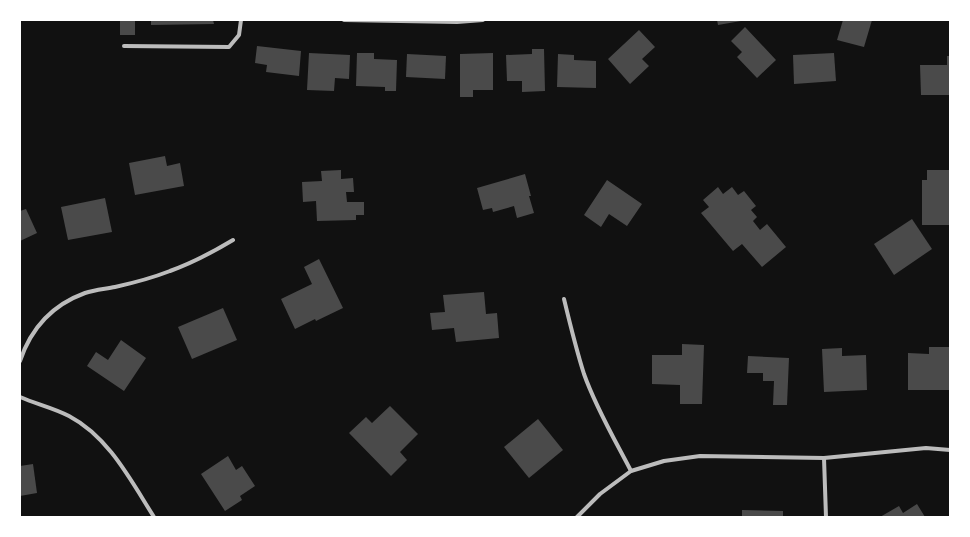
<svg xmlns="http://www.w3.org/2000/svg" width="970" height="537" viewBox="0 0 970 537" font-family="Figtree,sans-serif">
<rect width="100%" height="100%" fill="#111"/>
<g fill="#4a4a4a">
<rect x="120" y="20" width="15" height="15"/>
<path d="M151,20H213L214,24L151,25Z"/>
<path d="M717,20H741V21L718,25Z"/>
<path d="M843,20H872L864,47L837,40Z"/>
<path d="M745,27L776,60L757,78L737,57L742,52L731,41Z"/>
<path d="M639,30L655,47L642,59L649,66L630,84L608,59Z"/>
<path d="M257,46L301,51L299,76L266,72L267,65L255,63Z"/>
<path d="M532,49H544L545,91L522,92V81H507L506,55L532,54Z"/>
<path d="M309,53L350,55L349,79L335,78L334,91L307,90Z"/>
<path d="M357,53H374V59L397,60L396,91H385V87L356,86Z"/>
<path d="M493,53V90H473V97H460V54Z"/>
<path d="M834,53L836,81L794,84L793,55Z"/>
<path d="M407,54L446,56L445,79L406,77Z"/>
<path d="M558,54L574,55V60L596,61V88L557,87Z"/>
<path d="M947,56H950V95H921L920,65H947Z"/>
<path d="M165,156L167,166L180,163L184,186L135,195L129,163Z"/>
<path d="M341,170V179L353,178L354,192H346L347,202H364V215H356V220L317,221L316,201L303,202L302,182L322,181L321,171Z"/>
<path d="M927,170H950L949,225H922V180H927Z"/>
<path d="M525,174L531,196H529L534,213L517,218L514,206L493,212L492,208L483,210L477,188Z"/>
<path d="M607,180L642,204L627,226L609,214L601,227L584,215Z"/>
<path d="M718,187L723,194L732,187L738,195L744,191L756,206L751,210L757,217L753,221L760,230L767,224L786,247L762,267L742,244L733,251L701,213L709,207L703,200Z"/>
<path d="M105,198L112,232L68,240L61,207Z"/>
<path d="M26,209L37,233L20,241V211Z"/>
<path d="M912,219L932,249L894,275L874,244Z"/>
<path d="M319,259L343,308L316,321L315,319L295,329L281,299L312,284L304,267Z"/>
<path d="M484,292L486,314L497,313L499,338L456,342L454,328L432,330L430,313L445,312L443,295Z"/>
<path d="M223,308L237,340L192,359L178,327Z"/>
<path d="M121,340L146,358L124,391L87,366L96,352L108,360Z"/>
<path d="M682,344L704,345L702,404H680V385L652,384V355H682Z"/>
<path d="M929,347H950V390H908V353L929,354Z"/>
<path d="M842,348V356L866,355L867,390L824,392L822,349Z"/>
<path d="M748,356L789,358L787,405H773L774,381H763V373H747Z"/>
<path d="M390,406L418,434L400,452L407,460L391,476L349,433L366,417L372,423Z"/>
<path d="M538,419L563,450L529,478L504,447Z"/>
<path d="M228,456L236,470L242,466L255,486L240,496L242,500L225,511L201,474Z"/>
<path d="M33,464L37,493L20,496V466Z"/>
<path d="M917,504L925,517H880L899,506L903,513Z"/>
<path d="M742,510L783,511V517H742Z"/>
</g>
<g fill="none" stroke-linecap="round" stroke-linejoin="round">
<g stroke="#bcbcbc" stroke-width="4">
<path d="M344,20L457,22L483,20"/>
<path d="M124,46L229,47L239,35L241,20"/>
<path d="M564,299C570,324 576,349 584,374C596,408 615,440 631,471"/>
<path d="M20,361C31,328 52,305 85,293C94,290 105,289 115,287C133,283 152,278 170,271C192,263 213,252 233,240"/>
<path d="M20,397C36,404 54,408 69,416C109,437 131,481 154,517"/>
<path d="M824,458L826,517"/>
<path d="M577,517L600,494L631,471L664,461L700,456L824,458L926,448L950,450"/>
</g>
</g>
<rect width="970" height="537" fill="none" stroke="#ffffff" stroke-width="42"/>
</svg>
